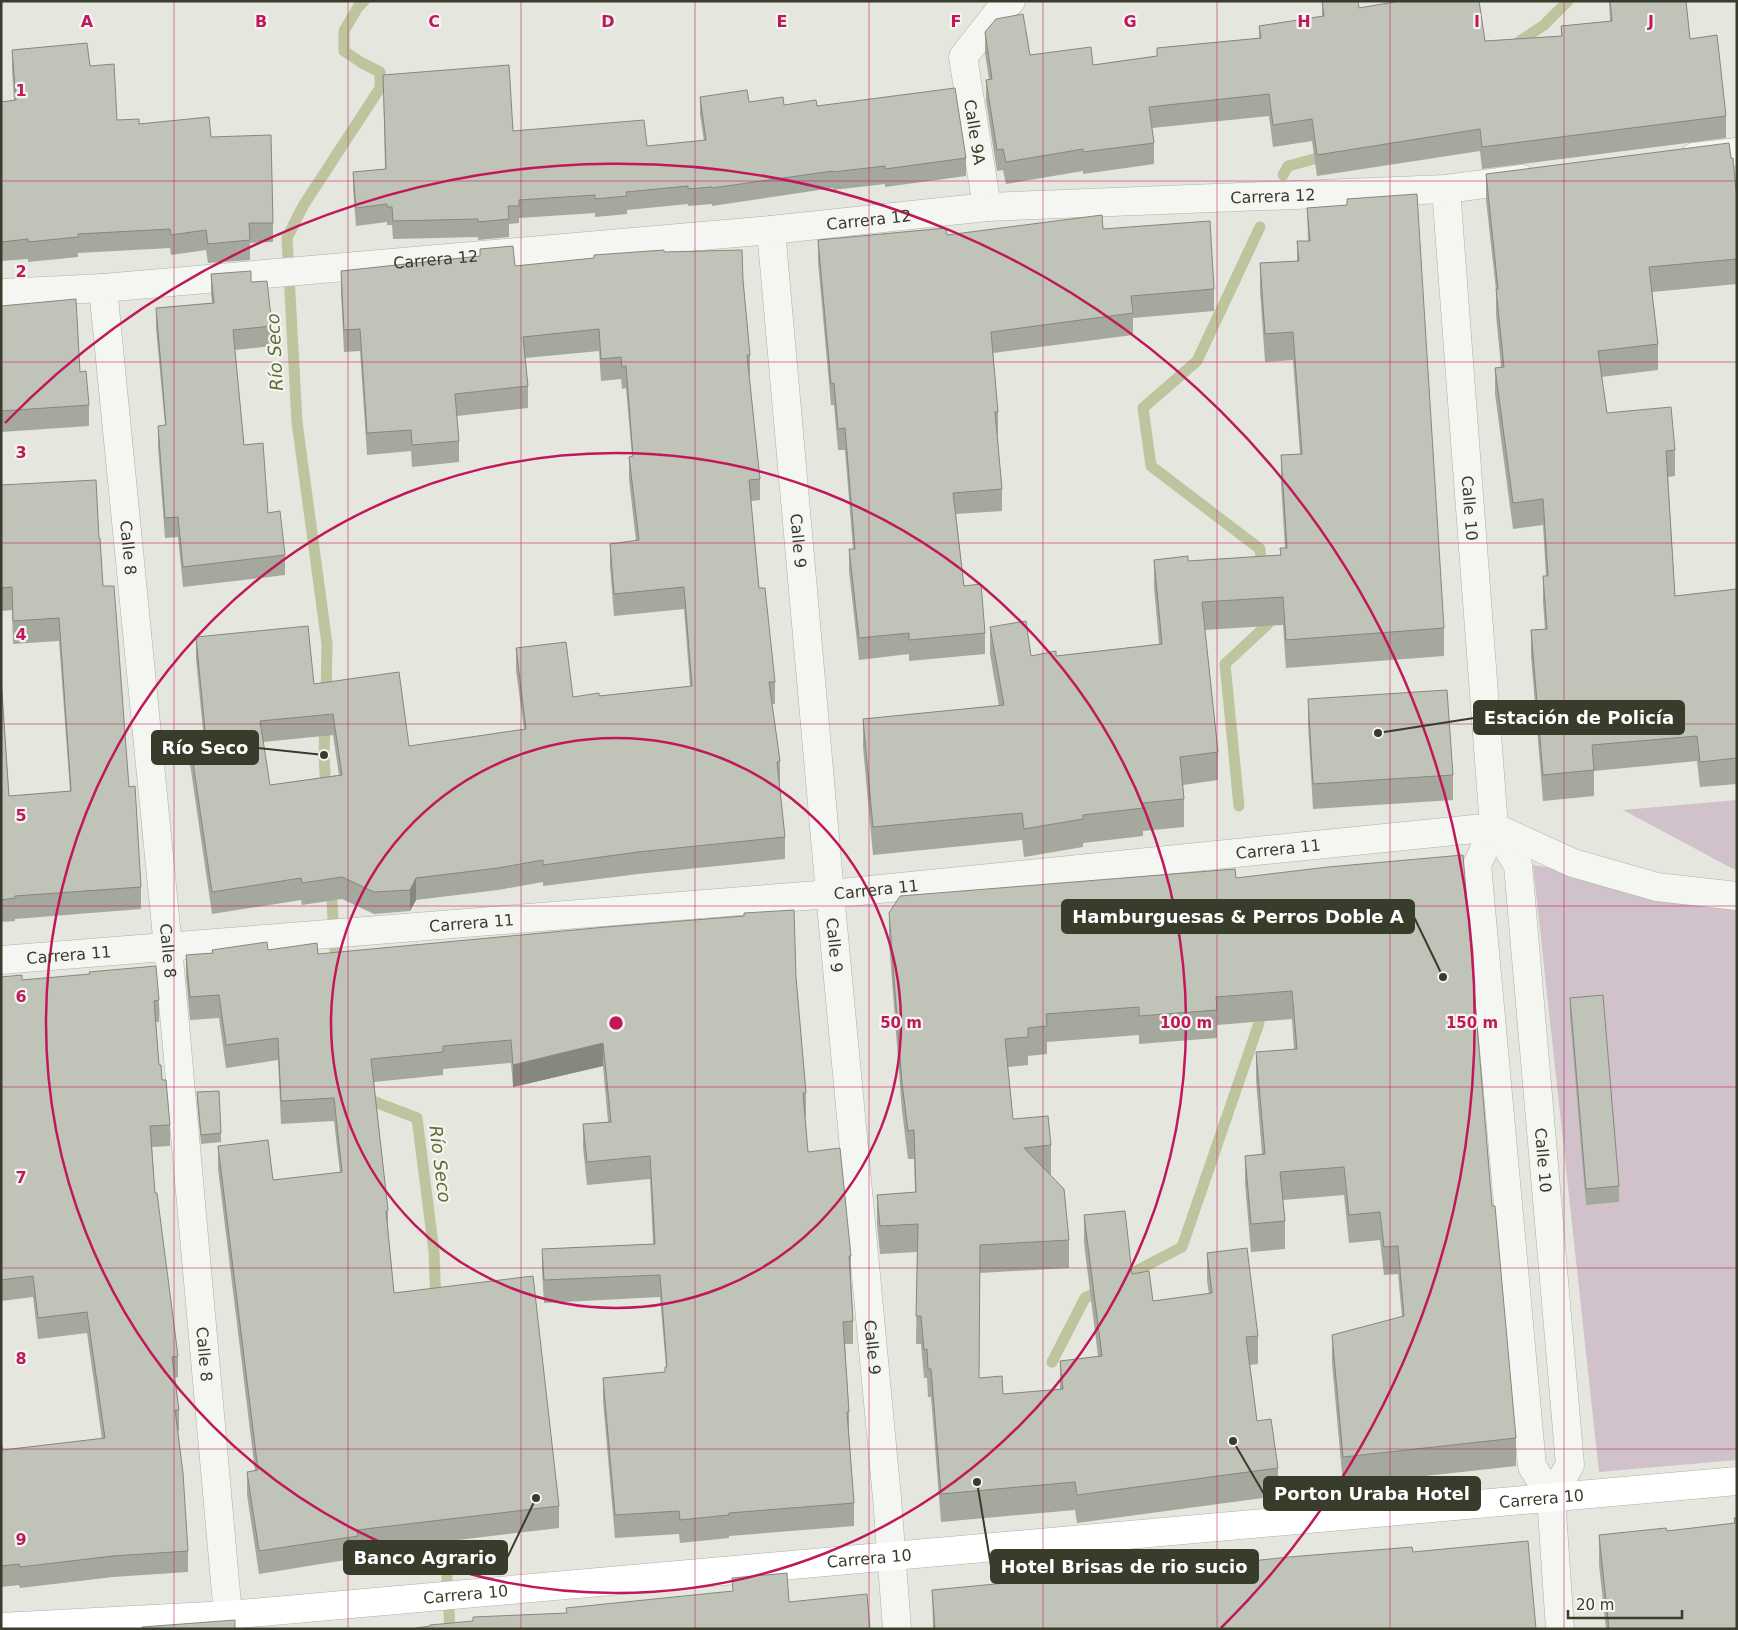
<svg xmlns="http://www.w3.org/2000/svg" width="1738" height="1630" viewBox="0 0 1738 1630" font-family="'DejaVu Sans',sans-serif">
<rect width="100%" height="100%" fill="#e5e7df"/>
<g fill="#d0c1ca">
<path d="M1737,800V871L1623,810Z"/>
<path d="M1533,865L1657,885L1737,906V1460L1599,1472Z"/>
</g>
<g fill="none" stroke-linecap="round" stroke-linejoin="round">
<g stroke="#bdc49e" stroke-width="11">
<path d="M1511,47L1544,25L1568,1"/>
<path d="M1283,175L1288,166L1329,155"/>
<path d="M1260,227L1197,361L1143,408L1151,466L1260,549L1262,570"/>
<path d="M326,698L327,644L297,422L287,238L303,206L380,88V72L362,63L344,51V31L358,7L364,1"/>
<path d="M325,721L324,755L326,793"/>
<path d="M1239,806L1225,664L1268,624L1267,613"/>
<path d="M331,886L336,967"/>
<path d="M362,1097L417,1118L434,1252L436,1303"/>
<path d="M1119,1280L1182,1247L1259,1023"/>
<path d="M1052,1362L1085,1298L1103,1289"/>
<path d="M444,1529L450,1629"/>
</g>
<g stroke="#adb1a5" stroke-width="29">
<g id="street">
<path d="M1694,157L1737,152"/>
<path id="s1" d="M1446,189L1494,827L1518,865L1570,1465L1551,1497"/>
<path d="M987,207L963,57L999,11L1011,1"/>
<path id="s2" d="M771,230L830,894L887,1498L897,1629"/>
<path id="s3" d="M103,288L168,947L228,1615"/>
<path id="s4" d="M1,293L103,288L771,230L987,207L1446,189L1522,179"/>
<path d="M1494,827L1477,865L1532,1466L1551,1497L1560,1629"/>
<path id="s5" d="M1,960L830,894L1494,827L1573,863L1657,887L1737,896"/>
</g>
</g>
<g stroke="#adb1a5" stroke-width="29">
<g id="secondary">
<path id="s6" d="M1,1627L228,1615L1737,1481"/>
</g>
</g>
<use href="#street" stroke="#f4f6f2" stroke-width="28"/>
<use href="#secondary" stroke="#fff" stroke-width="28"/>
</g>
<g fill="#a5a89d" fill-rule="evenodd">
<path d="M1322,1H1358L1359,8L1485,41L1561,36V26L1610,21L1609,1H1686L1690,39L1726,116V138L1482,169L1480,151L1317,176L1312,141L1273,147L1269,116L1152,128L1154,143V164L1083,174V171L1006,184L1003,170L997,171L986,101V80L989,79L985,54V32L1030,55L1093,65L1157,56V48L1259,38V26L1322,16Z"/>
<path d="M12,50L90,66L117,120L211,137L273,223V242L250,243V260L208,263L206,250L171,255L170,248L78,253V257L28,262V259L1,261V102L14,101L12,69Z"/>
<path d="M383,75L513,131L647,146L704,141L700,115V97L784,105L817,106L966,158V176L885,187V184L833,190V188L712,206V204L688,206V204L627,210V214L595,217V213L519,218V223L509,224V237L478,240V237L393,239L392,225H387V222L356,226L353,189V172L385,169Z"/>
<path d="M1486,174L1737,202V284L1652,292L1658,344V370L1601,377L1607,413L1675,450V476L1668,477L1675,596L1737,589V784L1700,787L1697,761L1594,771V796L1543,801L1531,656V630L1545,629L1543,602V576H1546L1543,525L1513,529L1495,394V368L1501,367L1496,315V290L1486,200Z"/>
<path d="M1307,208L1444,628V656L1286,668L1283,625L1205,630L1218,752V780L1183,785L1184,799V827L1143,831V836L1083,843V847L1024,857L1022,840L873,855L863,747V719L999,706L990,654V627L1031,656H1056L1159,644L1154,587V560L1188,561L1280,555V548H1285L1281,483V455L1300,454L1293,360L1265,362L1260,291V263L1297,261V241H1308Z"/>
<path d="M1103,229L1214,289V311L1133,318V335L993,353L998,412V434H997L1002,489V511L956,514L964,586L985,633V654L909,661V654L859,660L849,571V549H853L845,450H838L834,405H831L818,262V240Z"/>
<path d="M480,249L515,266L664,252L743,280L750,355V376L749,377L760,479V500L751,501L759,588L775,682V704H772L780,761V783H779L785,837V859L638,874L543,886V882L498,890L416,900L410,911L374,914L342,899L302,905L301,900L212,914L190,764V742L204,740L196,659V637L314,684L409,746L524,730L516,670V648L573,697L599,696L690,686L684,609L614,616L610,566V544L636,541L629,479V457L632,456L626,388L622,389L621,379L601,381L599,351L525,358L528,386V408L457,416L459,441V462L412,467L411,451L367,455L360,351L344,352L341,293V271L480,256ZM333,735L339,775L270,785L263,742Z"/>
<path d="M211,274L251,282L272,326V346L235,350L244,445L268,513L285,555V575L183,587L178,537L165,538L158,446V426L165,425L156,328V308L212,303L211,294Z"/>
<path d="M1,306L80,372L89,405V426L1,432Z"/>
<path d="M1,485L99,538L103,586L141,887V909L15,919V921L1,922V677L9,796L70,791L59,641L13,644L12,610L1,611Z"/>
<path d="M1308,699L1453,775V800L1313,809L1308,724Z"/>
<path d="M1236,878L1492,1206L1516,1438V1466L1343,1485L1332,1363V1335L1402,1317L1398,1274L1384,1275L1380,1240L1349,1243L1344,1195L1283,1200L1285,1221V1249L1251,1252L1245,1184V1156L1262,1154L1256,1080V1052L1294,1049L1292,1019L1217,1025V1038L1139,1044V1035L1047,1042V1054L1028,1056V1065L1008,1067L1013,1119L1051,1145V1174H1050L1069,1240V1268L980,1273L979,1378L1003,1394L1060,1389V1361L1098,1356L1084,1243V1215L1132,1274L1153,1301L1209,1294L1207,1281V1253L1258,1336V1364L1250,1365L1257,1421L1278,1468V1496L1077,1523L1075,1510L941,1522L931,1397H928L927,1378H924L921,1344H916L917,1252L880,1254L877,1224V1195L915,1192L914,1159H908L902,1111L889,942V913Z"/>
<path d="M212,950H268L318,954L796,977L806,1093V1116H805L808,1152L851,1256V1278L853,1321V1344H845L849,1412V1435L854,1503V1526L729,1536V1538L680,1543L679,1534L615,1538L603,1401V1378L665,1372L666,1367L660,1297L544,1303L542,1271V1249L653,1244L650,1179L587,1185L583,1147V1124L608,1122L603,1066L513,1087L511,1063L443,1069V1075L374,1082L388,1210V1230L394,1293L559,1506V1528L358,1552V1558L259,1574L247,1495V1472L255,1471L218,1169V1146L273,1180L340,1173L334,1121L281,1124L278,1060L226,1068L219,1018L190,1020L186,977V955L212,953Z"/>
<path d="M1,977L159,1000V1022H156L159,1065L170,1125V1146L152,1147L155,1193L178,1356V1377L175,1378L179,1410V1431H177L188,1551V1572L113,1577L20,1588L19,1585L1,1587V1443L3,1450L102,1439L87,1333L38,1339L33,1297L1,1301Z"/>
<path d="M1570,998L1619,1186V1202L1586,1205L1570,1015Z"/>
<path d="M197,1092L221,1133V1142L201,1144L197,1100Z"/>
<path d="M1734,1518H1737V1629H1606L1599,1565V1535L1667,1531L1734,1523Z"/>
<path d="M1413,1552L1536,1629H933L932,1590Z"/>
</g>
<g fill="#868880">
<path d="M416,878V900L410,911V890Z"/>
<path d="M603,1043V1066L513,1087V1065Z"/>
</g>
<g fill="#c0c3b7" stroke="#868880" fill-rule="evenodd">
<path d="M1322,1H1358L1359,8L1400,1H1479L1485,41L1562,36L1561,26L1612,21L1610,1H1686L1690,39L1717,35L1726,116L1482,147L1480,129L1317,155L1312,119L1273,125L1269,94L1149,107L1154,143L1083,152V149L1006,162L1003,149L997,150L986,80L992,79L985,32L996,19L1023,14L1030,55L1091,47L1093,65L1157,56V48L1261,38L1259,26L1324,16Z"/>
<path d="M87,43L90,66L114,64L117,120L139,119V124L209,117L211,137L271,135L273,223H249L250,240L208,244L206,230L171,235L170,229L78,234V237L28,242V239L1,242V102L16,100L12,50Z"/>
<path d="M509,65L513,131L644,120L647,146L706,140L700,97L747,90L749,102L783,97L784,105L816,100L817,106L955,88L966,158L885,169V166L833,172V171L712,188V187L688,189V186L626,192L627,196L595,199V195L519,200V206H508L509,219L478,222V219L393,221L392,207H387V204L356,208L353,172L386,169L383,75Z"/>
<path d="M1729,143L1731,158H1733L1737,202V259L1649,267L1658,344L1598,351L1607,413L1671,407L1675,450L1666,451L1675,596L1737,589V758L1700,762L1697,736L1592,745L1594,770L1543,775L1531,630L1547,629L1543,576H1548L1543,499L1513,503L1495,368L1504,367L1496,289H1498L1486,174Z"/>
<path d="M1417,194L1444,628L1286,640L1283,597L1202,602L1218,752L1180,757L1184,799L1142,803L1143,808L1083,815V819L1024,829L1022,813L873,827L863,719L1004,705L990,627L1026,621L1031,656L1056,651V656L1162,644L1154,560L1188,556V561L1281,555L1280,548H1287L1281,455L1302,454L1293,332L1265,334L1260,263L1299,261L1297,241H1310L1307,208L1347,205V199Z"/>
<path d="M1102,215L1103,229L1210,221L1214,289L1131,296L1133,313L991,332L998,412H995L1002,489L953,493L964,586L981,584L985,633L909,640V633L859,638L849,549H855L845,428L838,429L834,383L831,384L818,240L946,228L947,235Z"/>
<path d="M513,246L515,266L594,258V255L664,250V252L742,250L743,280L750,355H747L760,479L749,480L759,588H765L775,682H769L780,761L777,762L785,837L638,852L543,865V860L498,868L416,878L410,890L374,892L342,877L302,883L301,878L212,892L190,742L206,740L196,637L308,626L314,684L399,672L409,746L526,729L516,648L566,642L573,697L599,693V696L692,686L684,587L614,594L610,544L639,540L629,457L633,456L626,366L622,367L621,357L601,359L599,329L523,337L528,386L455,394L459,441L412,445L411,430L367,433L360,329L344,330L341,271L480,256V249ZM333,714L342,775L270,785L260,721Z"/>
<path d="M251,271V282L267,281L272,326L233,330L244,445L263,443L268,513L280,511L285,555L183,567L178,517L165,518L158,426L166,425L156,308L214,303L211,274Z"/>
<path d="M76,299L80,372L86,371L89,405L1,411V306Z"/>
<path d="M96,480L99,538H100L103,586H114L129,787L135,786L141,887L15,896V898L1,900V677L9,796L71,791L59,618L13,621L12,587L1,588V485Z"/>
<path d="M1447,690L1453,775L1313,784L1308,699Z"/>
<path d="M1463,855L1492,1206H1495L1516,1438L1343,1457L1332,1335L1404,1316L1398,1246L1384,1247L1380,1212L1349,1215L1344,1167L1280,1172L1285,1221L1251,1224L1245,1156L1265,1154L1256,1052L1297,1049L1292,991L1216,997L1217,1010L1139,1016V1007L1046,1014L1047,1026L1028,1028V1037L1005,1039L1013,1119L1048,1116L1051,1145L1024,1148L1064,1189L1069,1240L980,1245L979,1378L1002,1376L1003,1394L1063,1389L1060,1361L1102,1356L1084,1215L1125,1211L1132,1274L1149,1271L1153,1301L1212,1293L1207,1253L1247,1248L1258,1336L1246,1337L1257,1421L1271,1419L1278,1468L1077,1495L1075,1482L941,1494L931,1369H928L927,1349L924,1350L921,1316H916L918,1224L880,1226L877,1195L916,1192L914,1130L908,1131L902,1083L889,913L900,896L1235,869L1236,878L1328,867Z"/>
<path d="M794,910L796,977L806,1093H803L808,1152L840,1148L851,1256H849L853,1321L843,1322L849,1412H847L854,1503L729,1513V1515L680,1520L679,1511L615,1515L603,1378L665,1372V1367H667L660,1275L544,1280L542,1249L655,1244L650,1156L587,1162L583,1124L611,1122L603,1043L513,1065L511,1040L443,1046V1052L371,1059L388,1210L386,1211L394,1293L533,1276L559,1506L357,1530L358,1536L259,1551L247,1472L258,1470L218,1146L268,1140L273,1180L342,1172L334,1098L281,1101L278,1038L226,1045L219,995L190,997L186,955L213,953L212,950L267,942L268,950L317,943L318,954L606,927L744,916V913Z"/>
<path d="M156,966L159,1000L154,1001L159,1065H161L162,1080H166L170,1125L150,1126L155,1193H157L178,1356L172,1357L179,1410H175L183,1473L188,1551L113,1556L20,1567L19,1564L1,1566V1443L3,1450L105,1438L87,1312L38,1318L33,1276L1,1280V977L22,975V980L90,974L89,972Z"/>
<path d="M1603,995L1619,1186L1586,1189L1570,998Z"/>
<path d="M219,1091L221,1133L201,1135L197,1092Z"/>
<path d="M1734,1518H1737V1629H1609L1599,1535L1666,1528L1667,1531L1735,1523Z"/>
<path d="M1528,1541L1536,1629H935L932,1590L1069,1577V1579L1121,1575L1289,1557L1412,1547L1413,1552Z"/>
<path d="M787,1573L789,1602L867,1594L870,1629H410L430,1626V1625L473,1621V1617L567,1613L566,1608L733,1591L732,1578Z"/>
<path d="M235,1620V1629H142V1627Z"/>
</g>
<path fill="none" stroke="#c2185b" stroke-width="1" stroke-opacity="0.55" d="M174,1V1629M348,1V1629M521,1V1629M695,1V1629M869,1V1629M1043,1V1629M1217,1V1629M1390,1V1629M1564,1V1629M1,181H1737M1,362H1737M1,543H1737M1,724H1737M1,906H1737M1,1087H1737M1,1268H1737M1,1449H1737"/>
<g fill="none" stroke="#c2185b" stroke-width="2.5">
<circle cx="616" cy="1023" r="285"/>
<circle cx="616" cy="1023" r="570"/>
<path d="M5 423A856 856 0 1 1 1221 1628"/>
</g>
<g text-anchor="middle" stroke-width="4.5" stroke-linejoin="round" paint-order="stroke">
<g font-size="16" fill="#373d2a" stroke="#f3f5ef">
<text transform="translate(975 132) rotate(81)" y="6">Calle 9A</text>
<text dy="6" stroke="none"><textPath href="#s4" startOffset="1276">Carrera 12</textPath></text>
<text dy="6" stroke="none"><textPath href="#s4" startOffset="871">Carrera 12</textPath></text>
<text dy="6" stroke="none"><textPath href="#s4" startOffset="436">Carrera 12</textPath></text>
<text dy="6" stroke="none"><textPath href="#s1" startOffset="320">Calle 10</textPath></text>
<text dy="6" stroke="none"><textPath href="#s2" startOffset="312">Calle 9</textPath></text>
<text dy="6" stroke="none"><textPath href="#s3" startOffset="261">Calle 8</textPath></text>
<text dy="6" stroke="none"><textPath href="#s5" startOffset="1282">Carrera 11</textPath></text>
<text dy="6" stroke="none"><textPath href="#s5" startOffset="878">Carrera 11</textPath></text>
<text dy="6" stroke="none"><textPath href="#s5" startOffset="472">Carrera 11</textPath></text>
<text dy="6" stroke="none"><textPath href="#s2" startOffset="718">Calle 9</textPath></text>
<text dy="6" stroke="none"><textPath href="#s3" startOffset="666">Calle 8</textPath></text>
<text dy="6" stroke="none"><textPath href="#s5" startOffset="68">Carrera 11</textPath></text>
<text dy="6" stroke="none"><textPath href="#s1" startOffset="981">Calle 10</textPath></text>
<text dy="6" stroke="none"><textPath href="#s2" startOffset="1122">Calle 9</textPath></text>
<text dy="6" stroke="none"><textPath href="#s3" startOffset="1071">Calle 8</textPath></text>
<text dy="6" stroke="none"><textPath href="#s6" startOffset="1546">Carrera 10</textPath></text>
<text dy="6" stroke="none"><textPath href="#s6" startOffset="871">Carrera 10</textPath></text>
<text dy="6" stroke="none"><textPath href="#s6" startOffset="466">Carrera 10</textPath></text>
</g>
<g font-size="18" font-style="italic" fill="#616d38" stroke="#f3f5ef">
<text transform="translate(275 352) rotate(-93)" y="6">Río Seco</text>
<text transform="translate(440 1164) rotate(83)" y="6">Río Seco</text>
</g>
</g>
<g font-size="16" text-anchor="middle" font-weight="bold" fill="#c2185b" stroke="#f3f5ef" stroke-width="4.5" stroke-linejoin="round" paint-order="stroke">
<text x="87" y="27">A</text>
<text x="261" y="27">B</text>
<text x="434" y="27">C</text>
<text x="608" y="27">D</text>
<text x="782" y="27">E</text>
<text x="956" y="27">F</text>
<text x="1130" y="27">G</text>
<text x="1304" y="27">H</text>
<text x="1477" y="27">I</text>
<text x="1651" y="27">J</text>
<text x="21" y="96">1</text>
<text x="21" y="277">2</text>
<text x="21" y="458">3</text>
<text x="21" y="640">4</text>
<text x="21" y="821">5</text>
<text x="21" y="1002">6</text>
<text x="21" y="1183">7</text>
<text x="21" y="1364">8</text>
<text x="21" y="1545">9</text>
</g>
<circle cx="616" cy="1023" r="8" fill="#c2185b" stroke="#f3f5ef" stroke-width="2.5"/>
<g font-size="15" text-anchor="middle" font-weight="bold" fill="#c2185b" stroke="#f3f5ef" stroke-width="4.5" stroke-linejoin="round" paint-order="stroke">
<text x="901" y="1028">50 m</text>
<text x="1186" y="1028">100 m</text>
<text x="1472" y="1028">150 m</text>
</g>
<path fill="none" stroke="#373d2a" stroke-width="2" d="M1378 733L1474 718M324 755L258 748M1443 977L1414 917M1233 1441L1264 1494M536 1498L507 1558M977 1482L991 1566"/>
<g fill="#373d2a" stroke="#f3f5ef" stroke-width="2">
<circle cx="1378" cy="733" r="5"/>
<circle cx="324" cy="755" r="5"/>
<circle cx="1443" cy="977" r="5"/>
<circle cx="1233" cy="1441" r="5"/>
<circle cx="536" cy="1498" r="5"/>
<circle cx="977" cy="1482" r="5"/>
</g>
<g fill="#373d2a" stroke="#373d2a" stroke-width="2">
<rect x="1474" y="701" width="210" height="33" rx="5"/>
<rect x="152" y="731" width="106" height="33" rx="5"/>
<rect x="1062" y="900" width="352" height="33" rx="5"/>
<rect x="1264" y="1477" width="216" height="33" rx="5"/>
<rect x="344" y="1541" width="163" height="33" rx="5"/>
<rect x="991" y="1550" width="267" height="33" rx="5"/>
</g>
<g font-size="18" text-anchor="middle" font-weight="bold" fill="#fff">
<text x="1579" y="724">Estación de Policía</text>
<text x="205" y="754">Río Seco</text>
<text x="1238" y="923">Hamburguesas &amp; Perros Doble A</text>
<text x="1372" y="1500">Porton Uraba Hotel</text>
<text x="425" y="1564">Banco Agrario</text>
<text x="1124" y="1573">Hotel Brisas de rio sucio</text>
</g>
<rect width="1738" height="1630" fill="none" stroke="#373d2a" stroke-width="5"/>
<path d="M1568 1610v8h114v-8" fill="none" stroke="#373d2a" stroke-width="2.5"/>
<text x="1576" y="1610" font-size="15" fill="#373d2a" stroke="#f3f5ef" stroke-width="4" paint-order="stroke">20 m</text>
</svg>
